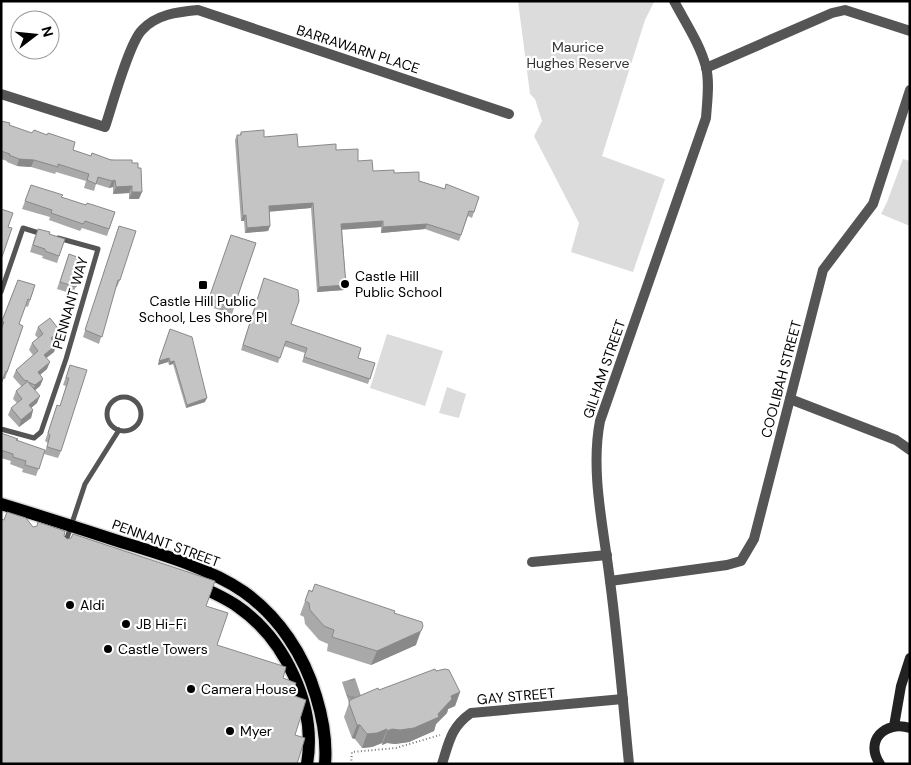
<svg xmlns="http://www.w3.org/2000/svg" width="911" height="765" viewBox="0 0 911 765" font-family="'DM Sans',sans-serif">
<defs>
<pattern id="water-ripples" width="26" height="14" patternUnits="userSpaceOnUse" patternTransform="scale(1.25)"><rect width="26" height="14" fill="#a3a3a3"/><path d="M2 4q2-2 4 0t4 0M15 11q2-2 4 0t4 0" fill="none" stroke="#8b8b8b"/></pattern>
</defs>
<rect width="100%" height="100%" fill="#fff"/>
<g fill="#dcdcdc">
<path d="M518,1L654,2L645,20L602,156L665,179L633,272L571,252L579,223L534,136L542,121L535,99L530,94Z"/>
<path d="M903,159L910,161V226L881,214L887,202Z"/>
<path d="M387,334L443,351L425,406L370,388Z"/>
<path d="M447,387L466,394L459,418L439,413Z"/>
</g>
<path fill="url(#water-ripples)" d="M355,678L363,702L350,706L342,682Z"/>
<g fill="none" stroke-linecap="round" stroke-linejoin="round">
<g stroke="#dbdbdb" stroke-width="15">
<g id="primary">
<path d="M1,504C41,516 81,529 121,542C161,554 209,568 244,592C279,617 304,655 316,696C323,719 327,741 325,764"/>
<path d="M196,585C210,591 224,597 237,606C285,639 317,706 307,764"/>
</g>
</g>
<path stroke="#777" stroke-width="2" stroke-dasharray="1 2.5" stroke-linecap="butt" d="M351,764L352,752L396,748L440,735"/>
<g stroke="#555" stroke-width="5">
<path d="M1,292L23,228L42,234"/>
<circle cx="124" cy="414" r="17"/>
<path d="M1,429L34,438L41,432L66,359L98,249L58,238"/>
<path d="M65,544L85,484L119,430"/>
</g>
<g stroke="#555" stroke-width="10">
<path d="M706,68L832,13L845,10L910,31"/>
<path d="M1,94L105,127C112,106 129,43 142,30C157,14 178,12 198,10L509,114"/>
<path d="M790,399L896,440L910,450"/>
<path d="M532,562L607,555"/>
<path d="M610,581L727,565L741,561L754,539L823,270L873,204L910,90"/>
<path d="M442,764C449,742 451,727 471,713L623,699"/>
<path d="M629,764C623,703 618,642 610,581C604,530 590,472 600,421L706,118C707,102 710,83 706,67C700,44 685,22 674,1"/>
</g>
<g stroke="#222" stroke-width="10">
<path d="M894,726L901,686L910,658"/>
<path d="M880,764C864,741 885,720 910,728"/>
</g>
<use href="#primary" stroke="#000" stroke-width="12"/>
</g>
<g fill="#a9a9a9">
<path d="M1,121L9,125L73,150L91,156L132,163L139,199H129V193L113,194V187L109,188L96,184L94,191L84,188L86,181L56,172L55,174L31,167L17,166L7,162V161L1,159Z"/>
<path d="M241,132L264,137L298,147L336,150L358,161L373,171L394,173L445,189L479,197L472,218L468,216L459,241L425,229L381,233V227L342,229L346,285L344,290L317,292L311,208L269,211L270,226L268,231L245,233L244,221H241L235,140L237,135H240Z"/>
<path d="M31,185L62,198L86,205L115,212L107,236L82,228L80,231L49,220L50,217L22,209Z"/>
<path d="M119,226L120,280L117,287H116L99,344L83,337Z"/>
<path d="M49,234L65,239L57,263L42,258L43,256L30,252L35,236Z"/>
<path d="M231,235L256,243L232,314L207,306Z"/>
<path d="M69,254L85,260L73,294L57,289Z"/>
<path d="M264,278L291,324L358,358L375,363L368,384L302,362L305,353L284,346L278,363L241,350Z"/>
<path d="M18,280L35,285L28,307L25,306L19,324L23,326L5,379H3L1,384V322Z"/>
<path d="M38,327L58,338L53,341L56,345L54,352L46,358L47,369L40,375L43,379L40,386L35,390L37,403L31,408L33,410L31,418L19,427L8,415L11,408L17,403L13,399L16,391L22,387L13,377L16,370L33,355L29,350L32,343L38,338L35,335Z"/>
<path d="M170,329L205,402L186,408L173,364L169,365L168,362L158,365Z"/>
<path d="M70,365L61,451L58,458L44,454L48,443L45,441L57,405L60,406L66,386L63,385Z"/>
<path d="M1,433L17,441L45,450L36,476L22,472L23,469L10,464L11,461L1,458Z"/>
<path d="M309,590L394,613L416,645L371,665L327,651L328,644L319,640L305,624L304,617L300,615Z"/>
<path d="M379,690L460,692L455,706L448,709L447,713L436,724L434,731L409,742L395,744L387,743L382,745V743L372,747L362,748L355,739L352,738L344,717L350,700Z"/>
</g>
<g fill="#898989">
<path d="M19,159L34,160L31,167L17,166Z"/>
<path d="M115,180L113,187L109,188L112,181Z"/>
<path d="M132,186L129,193L113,194L116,187Z"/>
<path d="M132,192H142L139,199H129Z"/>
<path d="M313,203L311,208L267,212L269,206Z"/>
<path d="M246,215L244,221H241L243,216Z"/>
<path d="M383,221L381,227L339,230L341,224Z"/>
<path d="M427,224L425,229L381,233L383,227Z"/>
<path d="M270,226L268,231L245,233L247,228Z"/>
<path d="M346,285L344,290L317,292L319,287Z"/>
<path d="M60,331L58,338L48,346L51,338Z"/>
<path d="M56,345L54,352L41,362L44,355Z"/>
<path d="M169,358L168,362L158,365L159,361Z"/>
<path d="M174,361L173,364L169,365L170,362Z"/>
<path d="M50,362L47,369L35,379L38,372Z"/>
<path d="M43,379L40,386L33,392L35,385Z"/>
<path d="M40,396L37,403L26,412L29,405Z"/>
<path d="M207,398L205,402L186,408L187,405Z"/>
<path d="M33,410L31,418L19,427L21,420Z"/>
<path d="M421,631L416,645L371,665L377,651Z"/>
<path d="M460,692L455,706L448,709L447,713L436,724L434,731L409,742L395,744L387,743L382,745L387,731L438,714L451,696Z"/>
<path d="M357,725H360L355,739L352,738Z"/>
<path d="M387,729L382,743L372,747L362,748L367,734Z"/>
</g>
<g fill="#c4c4c4" stroke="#898989">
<path d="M1,121L10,123L9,125L32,133L34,130L47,135L48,133L75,142L73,150L91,156L92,153L111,160H132V163H138V168H141L142,192H132V186L116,187L115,180L112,181L98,177L96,184L87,180L89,174L58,164V167L34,160L19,159L9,155L10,154L1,151Z"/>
<path d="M264,130V137L297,134L298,147L336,144V150L358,149V161L372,160L373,171L394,170V173L419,172V181L445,189L446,184L479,197L474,212L469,211L461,235L427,224L383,227V221L341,224L346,285L319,287L313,203L269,206L270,226L247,228L246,215L243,216L237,135H241V132Z"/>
<path d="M31,185L63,195L61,197L86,205L87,203L115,212L109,229L85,221L83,224L51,213L52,210L25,201Z"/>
<path d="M1,209L13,213L8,227L12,228L2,257H1Z"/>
<path d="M119,226L136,231L120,280H118L102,337L85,330Z"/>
<path d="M38,229L50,232L49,234L65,239L59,256L45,251V249L33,245Z"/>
<path d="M231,235L256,243L234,307L209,298Z"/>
<path d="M69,254L85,260L76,287L60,282Z"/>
<path d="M264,278L298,290L299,301L291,324L361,348L358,358L375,363L370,379L304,357L307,348L286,341L280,358L243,345Z"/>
<path d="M18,280L35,285L30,300L28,299L19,324L23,326L7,372L6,371L1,384V330L4,322L2,321Z"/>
<path d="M50,318L60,331L51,338L56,345L44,355L50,362L38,372L43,379L35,385L28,382L40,396L29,405L33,410L21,420L11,408L22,399L16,391L28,381L24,380L16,370L38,351L32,343L43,334L38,327Z"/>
<path d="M170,329L192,337L207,398L187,405L174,361L170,362L169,358L159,361Z"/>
<path d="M70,365L87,370L61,451L47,447L50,435L48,433L57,405L60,406L69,378H66Z"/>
<path d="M1,433L18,439L16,440L45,450L39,469L25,465L26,461L13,457V454L1,450Z"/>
<path d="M7,512L26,518L33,527L37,526L38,522L65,531L64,536L67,539L71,538L73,534L215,581L206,606L228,613L217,645L286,667L283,678L296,683L292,695L306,700L295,735L305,738L297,764H1V519L4,520Z"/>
<path d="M315,584L395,611L394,613L422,622L423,626L421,631L377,651L332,637L334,630L324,626L310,610L309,603L305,601L309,590L312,592Z"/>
<path d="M435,669L436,671L445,669L449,670L460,692L451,696L452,699L438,714L439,717L414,728L400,730L392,729L387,731V729L377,733L367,734L360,725H357L349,703L350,700L378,688L379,690Z"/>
</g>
<g fill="#000" stroke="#fff" stroke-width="2">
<circle cx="345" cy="284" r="5"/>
<rect x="198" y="280" width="10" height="10" rx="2.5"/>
<circle cx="70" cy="605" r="5"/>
<circle cx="126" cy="624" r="5"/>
<circle cx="108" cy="649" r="5"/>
<circle cx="191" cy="689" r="5"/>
<circle cx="230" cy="731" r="5"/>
</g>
<g text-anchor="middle" stroke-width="4.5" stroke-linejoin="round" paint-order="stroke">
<g font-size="14" fill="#333" stroke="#fff">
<text x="578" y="52">Maurice<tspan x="578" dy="16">Hughes Reserve</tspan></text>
</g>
<g font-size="14" fill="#000" stroke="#fff">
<text transform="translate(358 49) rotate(18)" y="5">BARRAWARN PLACE</text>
<text transform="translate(70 303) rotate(-74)" y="5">PENNANT WAY</text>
<text transform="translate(604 369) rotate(-71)" y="5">GILHAM STREET</text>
<text transform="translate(781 379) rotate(-75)" y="5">COOLIBAH STREET</text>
<text transform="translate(166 543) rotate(20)" y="5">PENNANT STREET</text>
<text transform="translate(516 696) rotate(-5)" y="5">GAY STREET</text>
</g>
<g font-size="14" fill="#000" stroke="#fff" text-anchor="start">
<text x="355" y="281">Castle Hill<tspan x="355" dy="16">Public School</tspan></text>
<text x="203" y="306" text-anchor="middle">Castle Hill Public<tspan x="203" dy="16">School, Les Shore Pl</tspan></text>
<text x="80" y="610">Aldi</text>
<text x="136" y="629">JB Hi-Fi</text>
<text x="118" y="654">Castle Towers</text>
<text x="201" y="694">Camera House</text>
<text x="240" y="736">Myer</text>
</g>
</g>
<rect width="911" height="765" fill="none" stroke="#000000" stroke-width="5"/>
<g transform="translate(35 35) rotate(74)"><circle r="24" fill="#ffffff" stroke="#999999"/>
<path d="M0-4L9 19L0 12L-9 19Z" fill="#000000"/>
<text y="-8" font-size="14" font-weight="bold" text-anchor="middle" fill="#000000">N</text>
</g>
</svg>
